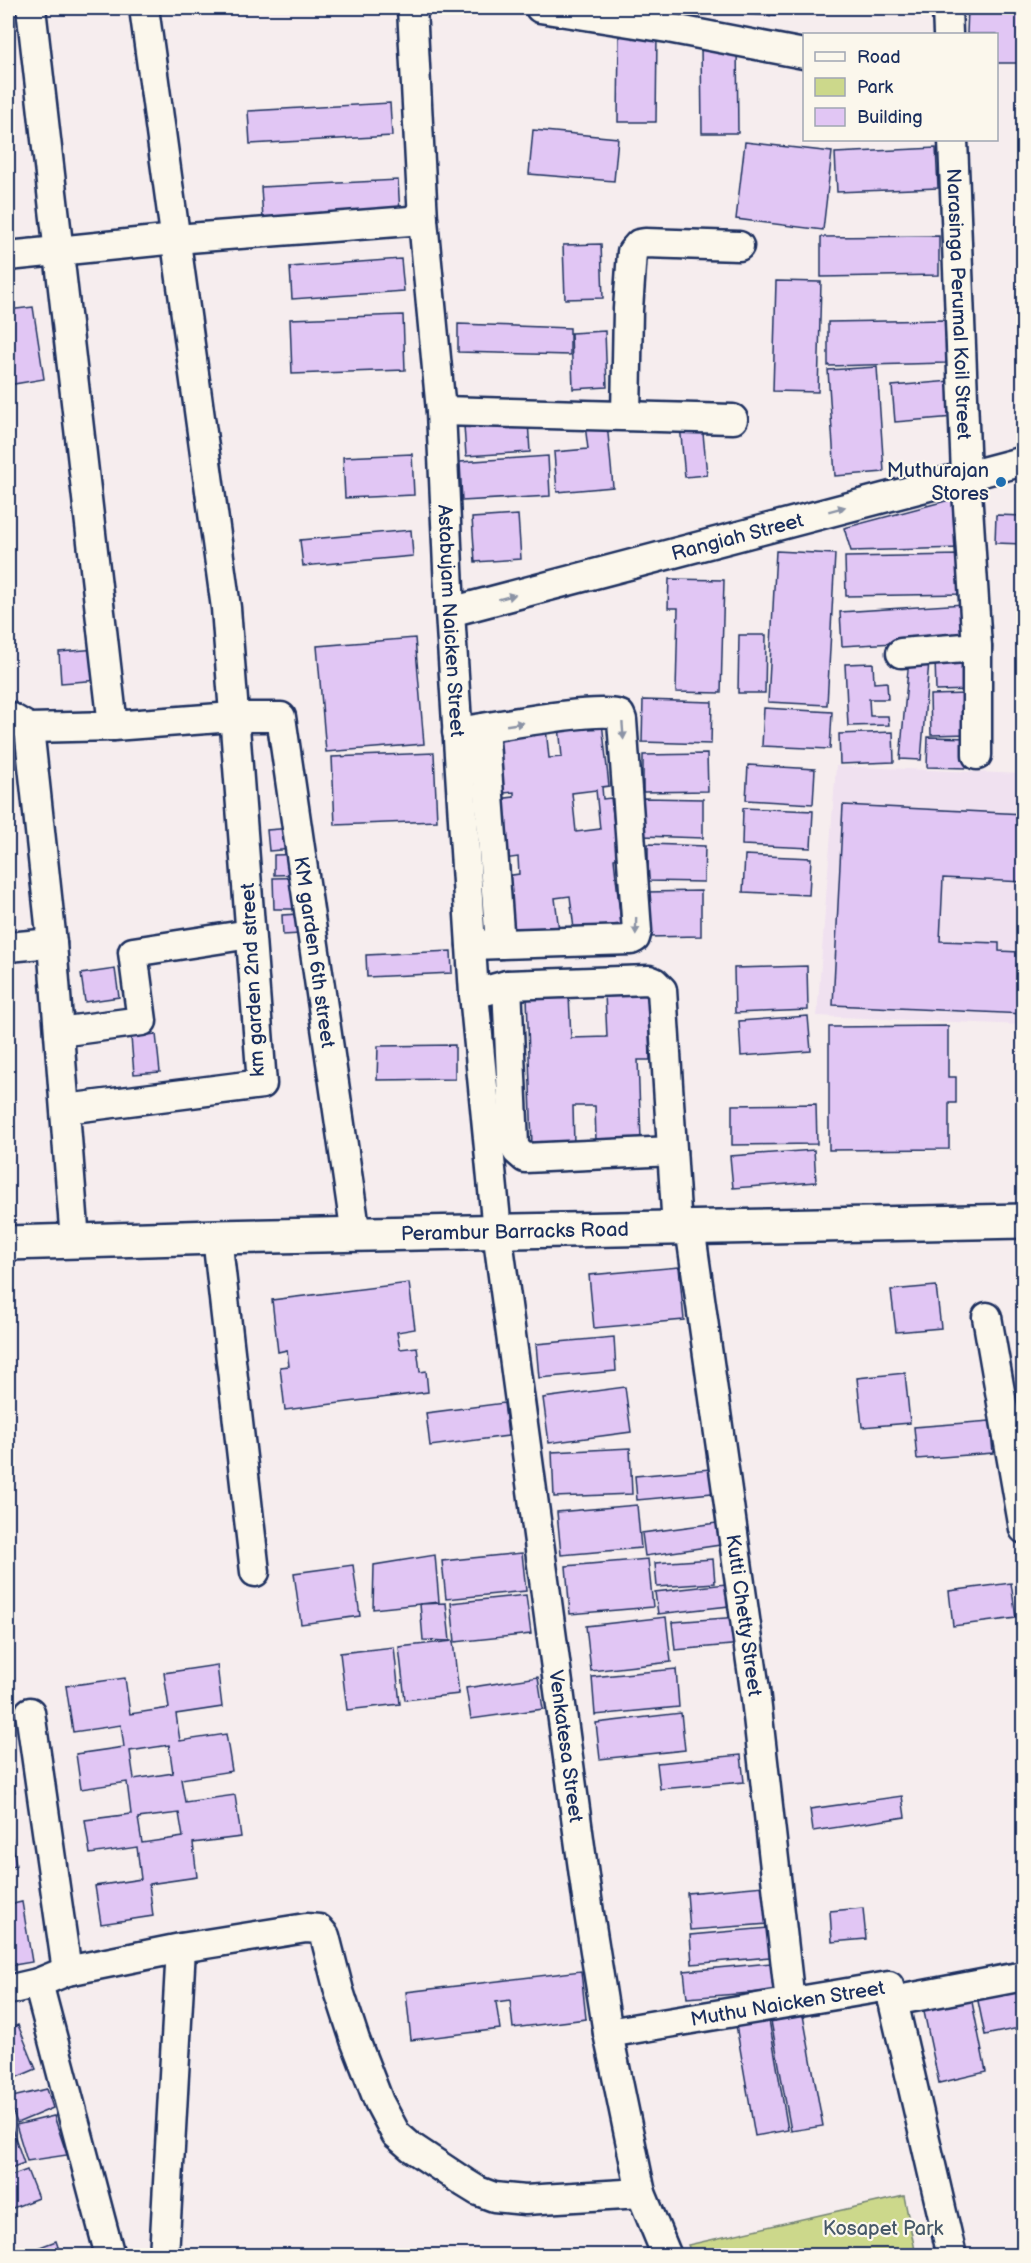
<svg xmlns="http://www.w3.org/2000/svg" width="1031" height="2263" viewBox="0 0 1031 2263" font-family="'Balsamiq Sans',sans-serif">
<rect width="100%" height="100%" fill="#f6edee"/>
<filter id="ink" filterUnits="userSpaceOnUse"><feTurbulence type="fractalNoise" baseFrequency=".0167" numOctaves="2"/><feDisplacementMap in="SourceGraphic" scale="12" xChannelSelector="R" yChannelSelector="G"/><feConvolveMatrix kernelMatrix="1 2 1 2 8 2 1 2 1" color-interpolation-filters="sRGB"/></filter>
<g filter="url(#ink)">
<path fill="#f0e1f0" d="M836,766L1023,774V1025L817,1016Z"/>
<path fill="#ccd88b" stroke="#748474" stroke-width="1.5" d="M904,2196L916,2255L692,2256L688,2245Z"/>
<g fill="#e1c6f4" stroke="#1b2f5e" stroke-width="1.5" fill-rule="evenodd">
<path d="M682,8H732L731,12Z"/>
<path d="M745,8H775V16L745,14Z"/>
<path d="M968,8H1024V63H996V34H967Z"/>
<path d="M619,34H657L656,122H618Z"/>
<path d="M701,44H737L738,133H702Z"/>
<path d="M390,103L392,136L250,144L248,111Z"/>
<path d="M533,130L618,138L614,181L529,174Z"/>
<path d="M745,142L832,152L823,230L736,219Z"/>
<path d="M936,148L938,188L837,192L835,153Z"/>
<path d="M398,180L400,213L263,220L261,187Z"/>
<path d="M939,236V275L821,277V237Z"/>
<path d="M601,244L603,298L565,299L563,245Z"/>
<path d="M401,259L404,291L292,299L290,267Z"/>
<path d="M776,281L821,282L818,392L773,391Z"/>
<path d="M33,307L44,379L8,385V310Z"/>
<path d="M403,315L405,370L292,374L290,319Z"/>
<path d="M945,320L946,363L828,366V322Z"/>
<path d="M458,324L570,328V355L458,352Z"/>
<path d="M605,331L607,387L573,389L571,333Z"/>
<path d="M877,367L884,472L835,476L828,370Z"/>
<path d="M951,381L954,417L895,422L892,386Z"/>
<path d="M528,421L530,452L466,456L464,425Z"/>
<path d="M607,423L613,487L557,492L554,452L588,449L585,425Z"/>
<path d="M702,423L707,475L685,477L680,425Z"/>
<path d="M412,454L414,495L345,498L343,457Z"/>
<path d="M548,456L550,496L462,501L460,462Z"/>
<path d="M957,498L962,548L851,551L844,528Z"/>
<path d="M518,515L521,559L475,562L472,518Z"/>
<path d="M996,515L1024,516V544L995,543Z"/>
<path d="M411,530L413,556L303,566L300,540Z"/>
<path d="M776,551L835,554L827,705L768,702Z"/>
<path d="M962,555L963,594L846,596L845,557Z"/>
<path d="M669,579L724,580L721,693L676,692L678,608H668Z"/>
<path d="M964,604L965,639L842,646L840,612Z"/>
<path d="M739,635H766L765,693H738Z"/>
<path d="M415,638L424,744L326,752L317,646Z"/>
<path d="M98,649L100,680L61,683L59,652Z"/>
<path d="M971,658L972,690L936,691L935,659Z"/>
<path d="M909,659L929,661L921,760L900,759Z"/>
<path d="M873,663L874,683L887,682L888,699H869L870,716H888L889,725L848,726L845,664Z"/>
<path d="M967,694L968,734L931,735L930,695Z"/>
<path d="M643,700L712,702L711,744L642,742Z"/>
<path d="M764,708L832,712L830,749L762,746Z"/>
<path d="M602,722L609,786L602,787L603,799L611,798L618,858L614,859L621,924L574,929L570,896L555,898L559,931L512,935L506,876L519,874L518,857L504,859L498,799L514,797V792L504,793L498,733L546,728L549,758L562,757L559,726ZM596,790L600,829L576,832L572,793Z"/>
<path d="M893,732L894,762L840,764L839,734Z"/>
<path d="M928,737L970,738L969,768L927,767Z"/>
<path d="M434,753L437,821L335,825L332,757Z"/>
<path d="M707,754L708,791L643,792V755Z"/>
<path d="M748,765L815,769L813,804L746,800Z"/>
<path d="M643,798L703,799V838L642,836Z"/>
<path d="M843,805L1024,814V882L943,878L940,941L999,943V951L1019,952L1020,945H1024V1014L833,1005Z"/>
<path d="M743,808L813,811L811,848L742,845Z"/>
<path d="M305,827L306,848L269,851L267,830Z"/>
<path d="M648,844L705,846L704,882L648,881Z"/>
<path d="M312,854L313,874L274,875V855Z"/>
<path d="M745,855L811,858L809,895L743,892Z"/>
<path d="M316,877L317,909H274L273,878Z"/>
<path d="M701,891V936L647,937L646,892Z"/>
<path d="M317,913L318,933L283,935L282,915Z"/>
<path d="M451,951L452,973L367,977L366,955Z"/>
<path d="M807,966L808,1010L735,1013L734,968Z"/>
<path d="M115,969L119,997L85,1002L81,974Z"/>
<path d="M648,992L650,1060H638L641,1140L596,1142L595,1106H573L574,1145L532,1146L527,996L569,995L571,1038L607,1037L605,993Z"/>
<path d="M808,1016L811,1051L741,1056L739,1021Z"/>
<path d="M948,1026V1077H956V1103H949V1149L829,1150V1027Z"/>
<path d="M156,1034L160,1072L134,1074L131,1037Z"/>
<path d="M455,1045V1079L377,1080L378,1046Z"/>
<path d="M816,1104L817,1144L732,1145V1105Z"/>
<path d="M814,1150L816,1182L733,1188L730,1156Z"/>
<path d="M679,1267L684,1320L594,1328L589,1275Z"/>
<path d="M409,1283L415,1329L397,1332L400,1349L417,1347L420,1372L426,1371L428,1392L285,1410L280,1367L289,1366L287,1350L278,1352L272,1300Z"/>
<path d="M936,1286L941,1328L896,1332L891,1290Z"/>
<path d="M614,1337L616,1371L539,1378L536,1344Z"/>
<path d="M905,1373L910,1423L862,1427L857,1378Z"/>
<path d="M625,1387L631,1432L549,1443L543,1398Z"/>
<path d="M504,1403L508,1436L430,1446L426,1413Z"/>
<path d="M990,1421L993,1453L917,1459L914,1427Z"/>
<path d="M630,1448L632,1494L554,1497L552,1452Z"/>
<path d="M721,1468L723,1492L637,1500L635,1476Z"/>
<path d="M637,1505L641,1548L561,1555L557,1512Z"/>
<path d="M724,1522L727,1544L645,1556L642,1533Z"/>
<path d="M522,1553L526,1591L446,1599L442,1561Z"/>
<path d="M435,1555L439,1602L373,1609L374,1565Z"/>
<path d="M648,1559L653,1607L570,1614L566,1566Z"/>
<path d="M713,1559L715,1583L657,1587L655,1563Z"/>
<path d="M353,1565L360,1616L301,1624L294,1573Z"/>
<path d="M1011,1583L1016,1618L953,1626L949,1591Z"/>
<path d="M726,1584L729,1606L658,1614L655,1592Z"/>
<path d="M526,1595L531,1634L455,1642L451,1603Z"/>
<path d="M446,1603L450,1641L423,1640L420,1604Z"/>
<path d="M666,1617L671,1662L591,1671L586,1626Z"/>
<path d="M739,1617L742,1644L675,1650L672,1622Z"/>
<path d="M453,1641L459,1694L405,1700L399,1647Z"/>
<path d="M394,1647L400,1704L347,1710L340,1653Z"/>
<path d="M217,1665L222,1707L176,1714L180,1741L226,1734L232,1771L181,1779L185,1802L235,1795L241,1837L193,1843L197,1877L149,1884L153,1916L101,1924L95,1886L141,1879L137,1847L90,1854L85,1820L131,1814L127,1782L81,1789L76,1754L124,1747L121,1725L73,1732L66,1686L125,1678L130,1714L169,1708L164,1673ZM169,1745L173,1773L134,1779L130,1751ZM179,1813L183,1837L142,1843L138,1818Z"/>
<path d="M676,1669L679,1707L595,1715L592,1677Z"/>
<path d="M538,1677L543,1709L471,1719L466,1688Z"/>
<path d="M681,1713L685,1750L600,1759L596,1723Z"/>
<path d="M741,1755L744,1782L660,1789L657,1763Z"/>
<path d="M8,1763L15,1792L8,1794Z"/>
<path d="M902,1796L905,1817L813,1831L810,1809Z"/>
<path d="M8,1815L16,1866L8,1867Z"/>
<path d="M764,1886L768,1924L690,1930L687,1893Z"/>
<path d="M22,1902L32,1962L8,1966V1905Z"/>
<path d="M863,1908L866,1939L832,1942L830,1911Z"/>
<path d="M768,1928L770,1957L692,1964L690,1935Z"/>
<path d="M771,1963L773,1991L687,1998L684,1971Z"/>
<path d="M581,1971L586,2019L513,2028L510,2000L496,2002L500,2029L411,2040L406,1992Z"/>
<path d="M1019,1988L1024,2013V2027L985,2035L977,1996Z"/>
<path d="M971,1997L986,2072L939,2083L923,2007Z"/>
<path d="M801,2004L823,2126L791,2131L769,2010Z"/>
<path d="M768,2014L788,2130L755,2136L735,2019Z"/>
<path d="M18,2025L36,2069L15,2078L8,2059V2029Z"/>
<path d="M47,2089L53,2108L17,2123L8,2098Z"/>
<path d="M54,2116L67,2155L27,2161L16,2125Z"/>
<path d="M8,2117L24,2163L8,2169Z"/>
<path d="M27,2170L38,2198L8,2210V2177Z"/>
<path d="M56,2241L61,2256H16Z"/>
</g>
<g fill="none" stroke-linecap="round" stroke-linejoin="round">
<g stroke="#1b2f5e" stroke-width="33">
<g id="minor">
<path d="M31,8L113,726"/>
<path id="s1" d="M412,8L423,220L441,411L450,612L474,994L497,1231L589,1913L608,2033L641,2193L667,2256"/>
<path d="M540,8L668,28L804,54"/>
<path d="M947,8L948,34"/>
<path id="s2" d="M953,140L966,475L977,647V755"/>
<path d="M8,256L176,239L423,220"/>
<path d="M441,411L733,419"/>
<path d="M626,415L628,309L632,252L639,244L645,243L739,246"/>
<path id="s3" d="M450,612L1024,461"/>
<path d="M901,653L977,647"/>
<path id="s4" d="M8,716L29,728L113,726L233,717H281L356,1235"/>
<path d="M29,728L52,943L75,1241"/>
<path d="M484,728L500,944"/>
<path d="M457,732C487,728 599,706 620,715L622,720L637,931L635,938L631,940L471,945"/>
<path d="M8,947L52,943"/>
<path d="M507,985L514,1145L517,1151L525,1158L672,1151"/>
<path d="M474,994L507,985L649,980L654,982L662,990L677,1228"/>
<path d="M59,1032L142,1021L133,952L250,934"/>
<path d="M66,1109L262,1084L226,608L144,8"/>
<path id="s5" d="M690,1227L755,1690L790,2002"/>
<path d="M217,1237L255,1572"/>
<path d="M987,1317L1024,1529"/>
<path d="M30,1712L67,1971"/>
<path d="M38,1983L110,2256"/>
<path d="M8,1990L38,1983L67,1971L181,1948L306,1928L319,1929L325,1936L339,1991L355,2040L379,2102L396,2134L411,2147L465,2183L478,2191L494,2197L525,2200L641,2193"/>
<path d="M893,2001L952,2256"/>
<path id="s6" d="M608,2033L889,1986L893,2001L1024,1976"/>
<path d="M164,2256L181,1948"/>
</g>
</g>
<g stroke="#1b2f5e" stroke-width="38">
<g id="major">
<path id="s7" d="M8,1243L217,1237L1024,1221"/>
</g>
</g>
<use href="#minor" stroke="#fbf7ec" stroke-width="28"/>
<use href="#major" stroke="#fbf7ec" stroke-width="33"/>
</g>
<defs><path id="oneway-solid" d="M-6-.8H1V-3.2L6.5 0L1 3.2V.8H-6Z" transform="scale(1.5)"/></defs>
<g fill="#8b93a5">
<use href="#oneway-solid" transform="translate(837 509) rotate(-15)"/>
<use href="#oneway-solid" transform="translate(507 597) rotate(-15)"/>
<use href="#oneway-solid" transform="translate(515 724) rotate(-8)"/>
<use href="#oneway-solid" transform="translate(623 731) rotate(86)"/>
<use href="#oneway-solid" transform="translate(636 926) rotate(91)"/>
</g>
</g>
<circle fill="#1f6fb2" stroke="#fbf7ec" stroke-width="2" cx="1001" cy="482" r="6"/>
<g text-anchor="middle" stroke-width="4.5" stroke-linejoin="round" paint-order="stroke">
<g font-size="20" fill="#1b2f5e" stroke="#fbf7ec">
<text dy="7" stroke="none"><textPath href="#s2" startOffset="164">Narasinga Perumal Koil Street</textPath></text>
<text dy="7" stroke="none"><textPath href="#s3" startOffset="297">Rangiah Street</textPath></text>
<text dy="7" stroke="none"><textPath href="#s1" startOffset="614">Astabujam Naicken Street</textPath></text>
<text dy="7" stroke="none"><textPath href="#s4" startOffset="514">KM garden 6th street</textPath></text>
<text transform="translate(252 980) rotate(-93)" y="7">km garden 2nd street</text>
<text dy="7" stroke="none"><textPath href="#s7" startOffset="507">Perambur Barracks Road</textPath></text>
<text dy="7" stroke="none"><textPath href="#s5" startOffset="392">Kutti Chetty Street</textPath></text>
<text dy="7" stroke="none"><textPath href="#s1" startOffset="1746">Venkatesa Street</textPath></text>
<text dy="7" stroke="none"><textPath href="#s6" startOffset="182">Muthu Naicken Street</textPath></text>
</g>
<g font-size="20" fill="#1b2f5e" stroke="#fbf7ec" text-anchor="end">
<text x="989" y="477">Muthurajan<tspan x="989" dy="23">Stores</tspan></text>
</g>
<g font-size="20" fill="#475969" stroke="#fbf7ec">
<text x="883" y="2235">Kosapet Park</text>
</g>
</g>
<rect width="1031" height="2263" fill="none" stroke="#fbf7ec" stroke-width="30"/>
<rect x="15" y="15" width="1001" height="2233" fill="none" stroke="#1b2f5e" stroke-width="2" filter="url(#ink)"/>
<rect x="803" y="33" width="195" height="108" fill="#fbf7ec" stroke="#a1a7b3" stroke-width="1.5"/>
<rect x="815" y="52" width="30" height="9" fill="#fbf7ec" stroke="#a1a7b3" stroke-width="1.5"/>
<text x="857" y="63" font-size="18" fill="#1b2f5e">Road</text>
<rect x="815" y="78" width="30" height="18" fill="#ccd88b" stroke="#a1a7b3" stroke-width="1.5"/>
<text x="857" y="93" font-size="18" fill="#1b2f5e">Park</text>
<rect x="815" y="108" width="30" height="18" fill="#e1c6f4" stroke="#a1a7b3" stroke-width="1.5"/>
<text x="857" y="123" font-size="18" fill="#1b2f5e">Building</text>
</svg>
